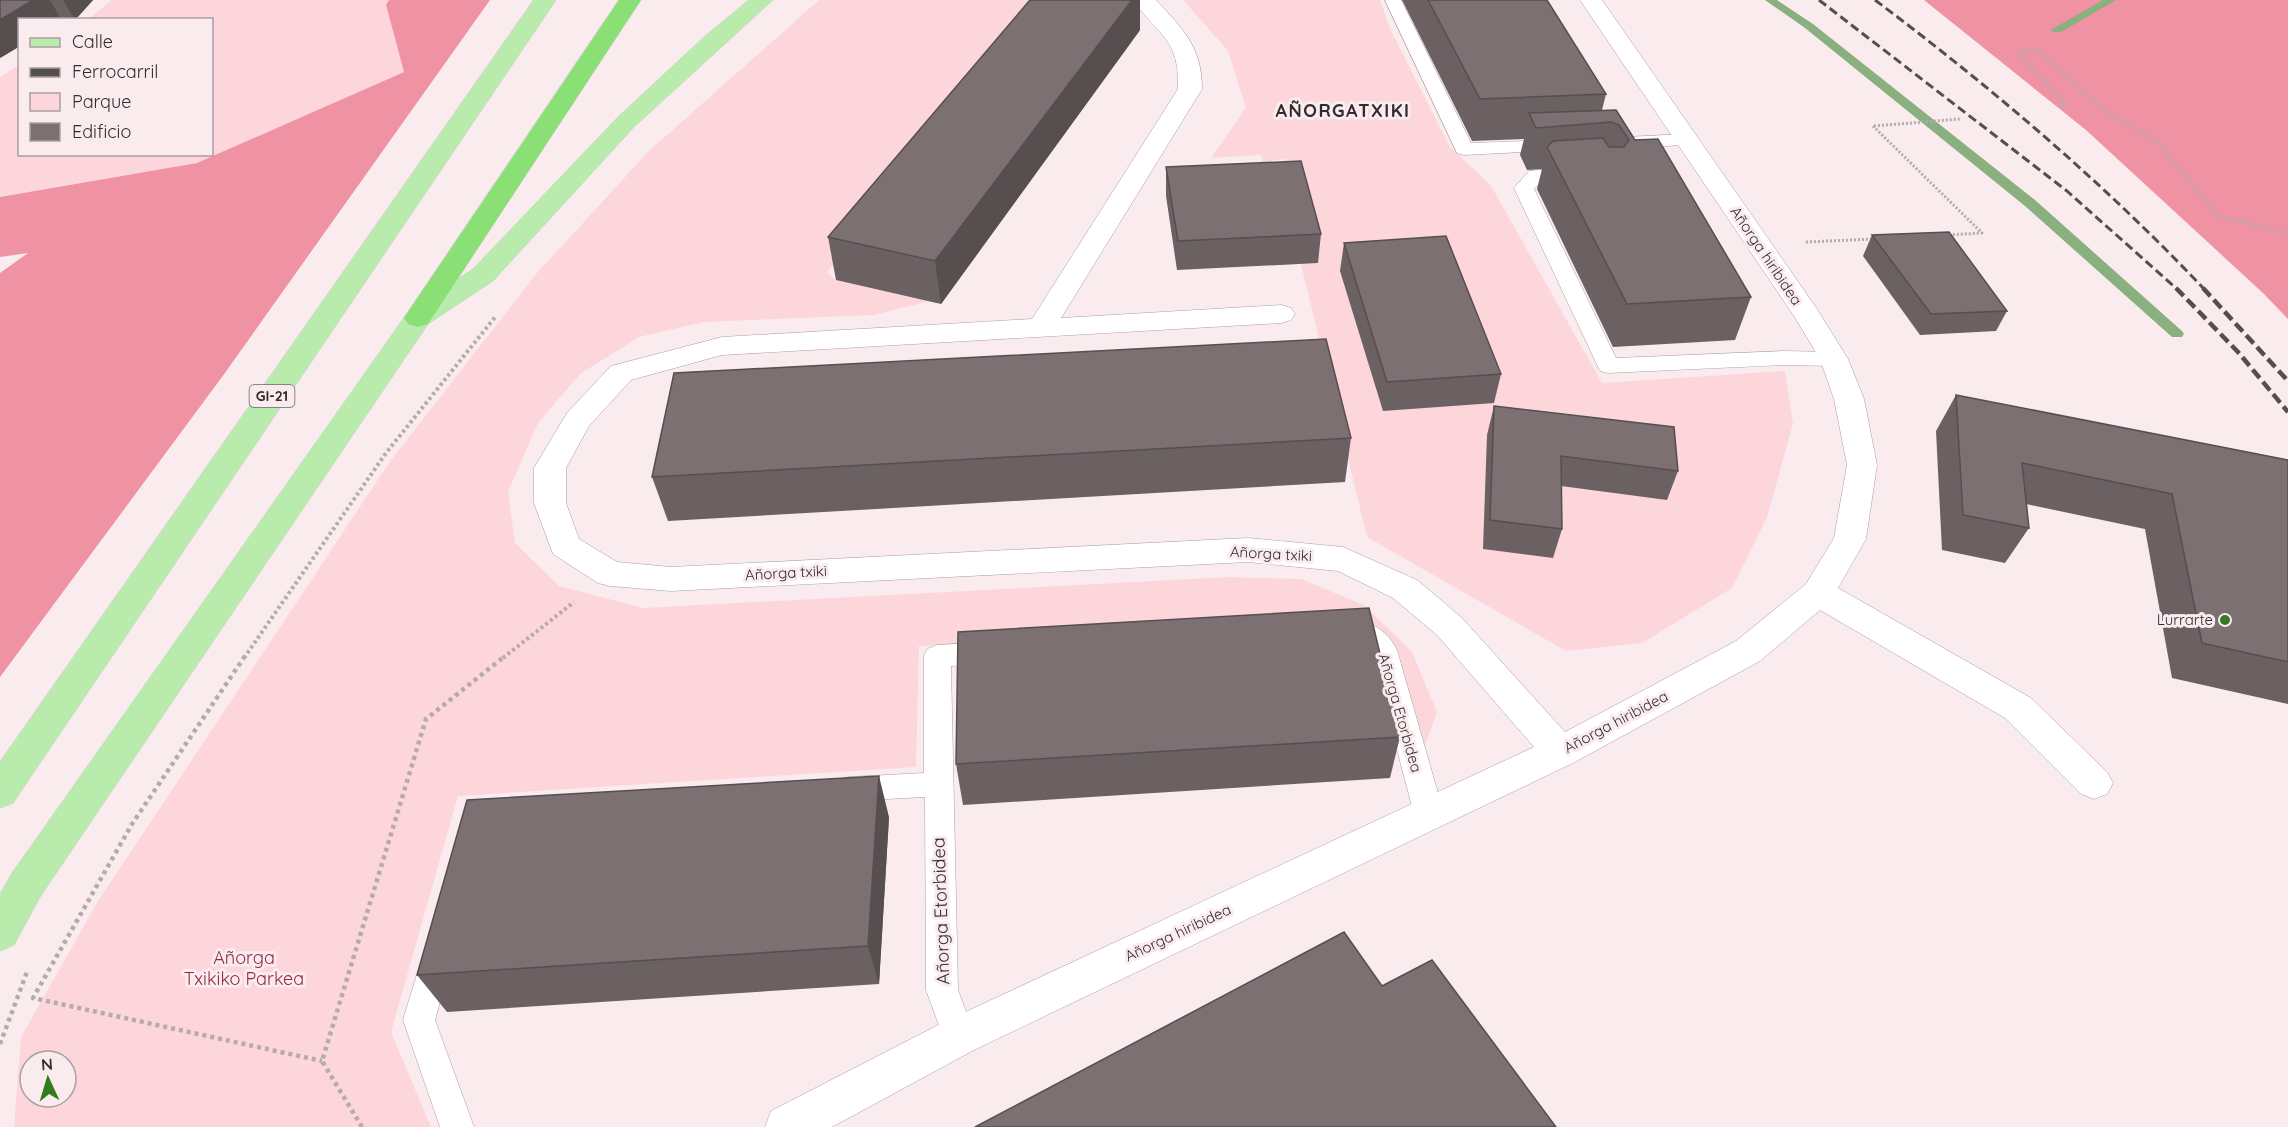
<svg xmlns="http://www.w3.org/2000/svg" width="2288" height="1127" viewBox="0 0 2288 1127" font-family="Quicksand,sans-serif">
<rect width="100%" height="100%" fill="#faecee"/>
<g fill="#fdd6dc" fill-rule="evenodd">
<path d="M112,0H389L386,6L404,72L197,163L0,197V77L19,65L20,154H212V20L88,19Z"/>
<path d="M819,0H1033L1036,12L827,272L836,280L929,301L874,315L704,322L639,337L580,374L538,423L508,492L515,543L559,586L643,608L1229,577L1301,579L1364,605L1412,652L1437,712L1425,745L1390,643L1364,622L919,646L916,767L458,796L391,1032L431,1127H14L21,1037L98,901L391,460L537,273L649,151ZM30,1061H66V1097H30Z"/>
<path d="M1183,0H1380L1391,31L1450,147L1490,184L1602,383L1785,371L1793,424L1767,517L1732,588L1642,643L1566,651L1367,537L1301,264L1318,263L1285,159L1263,162L1261,155L1211,158L1246,108L1228,51Z"/>
</g>
<g fill="#ee92a4">
<path d="M389,0H490L222,377L0,677V273L28,253L0,257V197L197,163L404,72L386,5Z"/>
<path d="M1924,0H2288V319L2263,293L2086,130Z"/>
</g>
<g fill="none" stroke-linecap="round" stroke-linejoin="round">
<g fill="#89b07e" fill-rule="evenodd">
<path d="M1765,0H1777L1813,24L2035,200L2182,331L2184,334L2182,337H2172L2025,206L1805,28Z"/>
<path d="M2103,0H2116L2061,32H2053L2051,30Z"/>
</g>
<g stroke="#ab9d9f" stroke-width="1">
<g id="service">
<path d="M1385,0H1401L1471,143L1556,140L1563,142L1565,146L1563,150L1464,155L1457,153Z"/>
<path d="M1687,134L1694,136L1696,140L1694,144L1626,149L1619,147L1617,143L1619,139L1626,137Z"/>
<path d="M1574,167L1581,169L1584,173L1581,177L1542,181L1534,189L1616,358L1783,351L1834,352L1842,354L1845,359L1842,364L1834,366L1783,365L1608,373L1600,371L1514,188L1529,171Z"/>
<path d="M1365,622C1379,626 1391,637 1397,650L1444,814L1439,823L1429,827L1419,823L1414,814L1372,655L1359,643H1348L1339,640L1335,633L1339,626Z"/>
<path d="M991,642L1001,646L1004,653L1001,660L991,664L951,666L958,990L975,1036L971,1047L959,1052L947,1047L926,990L925,797L848,801L838,798L833,789L838,780L848,777L924,773V656L927,649L937,645Z"/>
<path d="M437,940L448,945L453,955L435,1020L474,1127H440L403,1020L426,945Z"/>
</g>
</g>
<g stroke="#ab9d9f" stroke-width="1">
<path id="minor" d="M1133,0H1156C1183,29 1202,47 1202,89L1061,318L1281,305L1291,308L1295,314L1291,320L1281,323L722,355L631,380L589,426L566,468V503L579,539L617,562L671,567L1248,538L1343,547L1417,580L1461,617L1565,732L1736,641L1806,584L1834,538L1847,465L1834,399L1820,359L1794,316L1580,0H1602L1817,309L1848,359L1864,399L1877,465L1866,539L1838,588L2031,698L2107,772L2113,783L2107,794L2094,799L2081,794L2005,718L1820,610L1760,661L1573,763L974,1050L832,1127H765L771,1111L944,1022L1534,747L1437,635L1393,598L1338,571L1248,562L671,591L610,586L598,583L553,554L534,503V468L567,413L611,366L722,337L1032,319L1178,89C1180,38 1158,36 1133,0Z"/>
</g>
<g stroke="#cecccd" stroke-width="1">
<g id="primary">
<path d="M534,0H556L13,803L0,808V762Z"/>
<path d="M749,0H773L634,127L493,281L428,324L40,897L14,945L0,951V894L12,873L408,312L473,269L618,117L704,37Z"/>
</g>
</g>
<g stroke="#cecccd" stroke-width="1">
<path id="motorway" d="M619,0H641L428,324L418,327L408,324L404,318Z"/>
</g>
<g stroke="#b5aaac" stroke-width="3" stroke-dasharray="2 2" stroke-linecap="butt">
<path d="M2058,105H2066L2018,52L2039,51L2101,108L2160,144L2218,216L2288,233"/>
<path d="M1873,126L1982,233L1947,235"/>
<path d="M1874,126L1960,119"/>
<path d="M1806,242L1874,239"/>
</g>
<g stroke="#b5aaac" stroke-width="4" stroke-dasharray="3 3" stroke-linecap="butt">
<path d="M244,658L386,453L496,316"/>
<path d="M503,658L574,602"/>
</g>
<g stroke="#b5aaac" stroke-width="4.5" stroke-dasharray="4 4" stroke-linecap="butt">
<path d="M245,656L132,824L33,998L322,1061"/>
<path d="M0,1044L27,972"/>
<path d="M362,1127L322,1061L426,719L505,656"/>
</g>
<use href="#service" fill="#fff" fill-rule="evenodd"/>
<use href="#minor" fill="#fff" fill-rule="evenodd"/>
<use href="#primary" fill="#b9ecac" fill-rule="evenodd"/>
<use href="#motorway" fill="#8ae075" fill-rule="evenodd"/>
<g stroke="#554e4f" stroke-width="3" stroke-dasharray="9 4.5" stroke-linecap="butt">
<path d="M1819,0L2067,191L2178,290"/>
<path d="M1875,0C1992,88 2104,183 2205,290"/>
</g>
<g stroke="#554e4f" stroke-width="4.5" stroke-dasharray="11 5" stroke-linecap="butt">
<path d="M2176,288L2238,352L2288,412"/>
<path d="M2203,288L2288,381"/>
</g>
</g>
<g fill="#6b6062">
<path d="M0,0H93L75,20H20V46L0,58Z"/>
<path d="M1402,0H1547L1606,94L1602,110H1616L1635,140L1751,297L1735,340L1613,347L1537,189L1542,169L1527,170L1520,155L1524,139L1472,141Z"/>
<path d="M1140,30L941,304L836,280L828,237Z"/>
<path d="M1166,167L1321,234L1318,263L1177,270L1166,196Z"/>
<path d="M1872,235L2007,311L1996,331L1920,335L1863,256Z"/>
<path d="M1344,243L1501,374L1494,403L1383,411L1340,271Z"/>
<path d="M1956,395L2288,460V704L2172,678L2145,529L2026,504L2029,528L2005,563L1942,550L1936,431Z"/>
<path d="M1494,406L1678,471L1667,500L1561,486L1562,529L1553,558L1483,549L1487,435Z"/>
<path d="M1351,438L1345,482L668,521L652,477Z"/>
<path d="M1400,737L1390,778L963,805L956,764Z"/>
<path d="M889,817L879,984L447,1012L417,975Z"/>
</g>
<g fill="#574e50">
<path d="M33,0H50L61,19L20,20V46L0,58V20Z"/>
<path d="M63,0H93L75,20Z"/>
<path d="M1132,0H1140V30L941,304L935,261Z"/>
<path d="M879,776L889,817L879,984L868,946Z"/>
</g>
<g fill="#7c7072" stroke="#574e50" stroke-width="1.5">
<path d="M0,0H33L0,20Z"/>
<path d="M1030,0H1132L935,261L828,237Z"/>
<path d="M1428,0H1547L1606,94L1480,99Z"/>
<path d="M1616,110L1635,140L1658,139L1751,297L1627,304L1547,147L1553,141L1603,138L1609,147H1624L1629,140L1619,125L1611,122L1536,128L1529,113Z"/>
<path d="M1301,161L1321,234L1178,241L1166,167Z"/>
<path d="M1949,232L2007,311L1931,314L1872,235Z"/>
<path d="M1446,236L1501,374L1387,382L1344,243Z"/>
<path d="M1326,339L1351,438L652,477L674,373Z"/>
<path d="M1956,395L2288,460V662L2202,643L2172,494L2022,463L2029,528L1963,515Z"/>
<path d="M1494,406L1674,427L1678,471L1561,456L1562,529L1490,520Z"/>
<path d="M1369,608L1400,737L956,764L958,632Z"/>
<path d="M879,776L868,946L417,975L467,800Z"/>
<path d="M1344,932L1382,986L1432,960L1556,1127H975Z"/>
</g>
<circle fill="#337b1f" stroke="#faecee" stroke-width="2" cx="2225" cy="620" r="6"/>
<g text-anchor="middle" stroke-width="6" stroke-linejoin="round" paint-order="stroke">
<rect fill="#faecee" stroke="#6e6667" stroke-width="1.5" x="249.5" y="385" width="45" height="22" rx="4.5"/>
<g font-size="14" font-weight="bold" fill="#322c2d">
<text x="272" y="401">GI-21</text>
</g>
<g font-size="15" fill="#322c2d" stroke="#faecee">
<text transform="translate(1766 256) rotate(56)" y="5">Añorga hiribidea</text>
<text transform="translate(1271 554) rotate(3)" y="5">Añorga txiki</text>
<text transform="translate(786 573) rotate(-3)" y="5">Añorga txiki</text>
<text transform="translate(1400 713) rotate(74)" y="5">Añorga Etorbidea</text>
<text transform="translate(1616 722) rotate(-28)" y="5">Añorga hiribidea</text>
<text transform="translate(1178 933) rotate(-25)" y="5">Añorga hiribidea</text>
</g>
<g font-size="15" fill="#322c2d" stroke="#faecee" text-anchor="end">
<text x="2213" y="625">Lurrarte</text>
</g>
<g font-size="18" font-weight="bold" letter-spacing="1.5" fill="#322c2d" stroke="#faecee">
<text x="1343" y="117">AÑORGATXIKI</text>
</g>
<g font-size="18" fill="#322c2d" stroke="#faecee">
<text transform="translate(941 911) rotate(-92)" y="6">Añorga Etorbidea</text>
</g>
<g font-size="18" fill="#922747" stroke="#faecee">
<text x="244" y="964">Añorga<tspan x="244" dy="21">Txikiko Parkea</tspan></text>
</g>
</g>
<rect x="18" y="18" width="195" height="138" fill="#faecee" stroke="#aa9fa1" stroke-width="1.5"/>
<rect x="30" y="38" width="30" height="9" fill="#b9ecac" stroke="#aa9fa1" stroke-width="1.5"/>
<text x="72" y="48" font-size="18" fill="#322c2d">Calle</text>
<rect x="30" y="68" width="30" height="9" fill="#554e4f" stroke="#aa9fa1" stroke-width="1.5"/>
<text x="72" y="78" font-size="18" fill="#322c2d">Ferrocarril</text>
<rect x="30" y="93" width="30" height="18" fill="#fdd6dc" stroke="#aa9fa1" stroke-width="1.5"/>
<text x="72" y="108" font-size="18" fill="#322c2d">Parque</text>
<rect x="30" y="123" width="30" height="18" fill="#7c7072" stroke="#aa9fa1" stroke-width="1.5"/>
<text x="72" y="138" font-size="18" fill="#322c2d">Edificio</text>
<g transform="translate(48 1079) rotate(356)"><circle r="28" fill="#faecee" stroke="#aa9fa1" stroke-width="1.5"/>
<path d="M0-4.5L10 22L0 15L-10 22Z" fill="#337b1f"/>
<text y="-9" font-size="16" font-weight="bold" text-anchor="middle" fill="#322c2d">N</text>
</g>
</svg>
